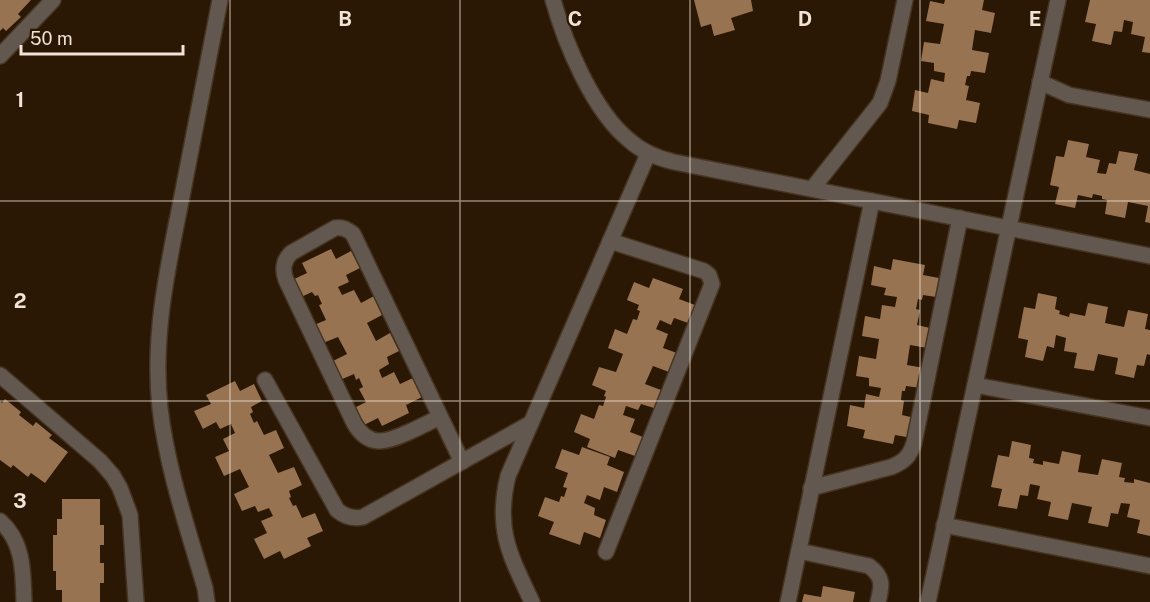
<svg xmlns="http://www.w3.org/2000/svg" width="1150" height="602" viewBox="0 0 1150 602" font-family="'Public Sans',sans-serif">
<rect width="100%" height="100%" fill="#2a1704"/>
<g fill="#987352">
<path d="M0,0H31L18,14L21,17L6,31L3,28L0,31Z"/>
<path d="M694,0H751L753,11L731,18L735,30L714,36L711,24L701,27Z"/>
<path d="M945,0H984L982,10L995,13L991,33L975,30L972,50L989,53L985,73L971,71L970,76H967L965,85L969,86L966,100L980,103L976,123L959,120L957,129L928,123L929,115L912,111L915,90L928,93L931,79L944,82L945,73L934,71V63L921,61L924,42L940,44L944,24L926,21L930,1L944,4Z"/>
<path d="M1090,0H1150V53L1142,52L1145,37L1131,34L1133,22L1124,20L1122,32L1114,31L1111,45L1092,41L1096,24L1085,22Z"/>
<path d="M1068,140L1089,144L1086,157L1100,160L1097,173L1106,174L1109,163L1116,164L1119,151L1138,154L1134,170L1150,174V223L1145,222L1148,206L1128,202L1125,218L1105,214L1107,200L1102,199V196L1093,194L1092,198L1078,195L1075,208L1055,204L1059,187L1050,185L1056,156L1064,157Z"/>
<path d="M331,249L336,259L351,251L360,268L346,275L349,282L338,287L342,295L354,290L361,303L374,296L382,315L367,323L376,341L390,333L399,351L387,357L389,364L379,370L382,378L394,372L400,384L413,378L422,397L406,405L409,413L382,426L378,418L362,426L354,408L366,402L359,389L363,387L359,378L356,380L354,374L340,380L331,362L347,354L338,337L323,343L314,325L326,320L319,305L322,304L318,295L315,296L312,292L301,297L292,280L307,273L302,263Z"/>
<path d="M893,259L925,265L923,275L939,278L936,297L923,295L922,300L918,299L916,309L920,310L917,325L930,328L927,348L910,345L907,365L924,368L921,388L906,386L905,391H902L901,400L904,401L902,415L915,418L912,438L895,435L893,444L863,438L865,430L847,426L850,405L864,408L866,394L879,397L881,388L869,386V378L856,376L859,356L876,359L879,339L862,336L865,316L880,319L882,305L895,307L897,297L884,295L886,288L871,285L874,266L891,270Z"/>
<path d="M653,278L683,289L679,299L695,305L688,323L674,318L671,325L660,320L656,329L668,334L663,348L677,353L669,372L653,366L645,384L661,390L654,408L641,404L638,410L626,406L623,415L635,419L630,432L643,437L635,456L618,450L615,458L587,447L590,439L574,432L581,414L594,419L599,405L603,406L606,397L604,396L606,391L592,385L599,367L616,372L623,354L608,348L615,329L627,334L633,319L637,320L640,311L637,310L639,305L627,300L634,282L649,288Z"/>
<path d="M1038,293L1057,297L1055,309L1060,311L1059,314L1069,317L1070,313L1085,316L1088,303L1108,307L1105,323L1124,327L1128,310L1148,314L1145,329L1150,330V355L1147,354L1144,366L1137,365L1134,378L1115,374L1118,358L1098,354L1094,371L1074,368L1077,353L1064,351L1066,338L1056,335L1054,348L1047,346L1043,361L1025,357L1028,340L1018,338L1024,307L1035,309Z"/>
<path d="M235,381L240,391L254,384L262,401L251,407L253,412L250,414L254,423L257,421L264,435L276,430L284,448L269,455L278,473L294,467L302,485L289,491L291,497L289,498L293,506L296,505L302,518L315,513L323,531L307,538L311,546L284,559L280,551L264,559L254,539L267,533L261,521L273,516L269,508L258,512L255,506L242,511L234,494L249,487L240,469L224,476L215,457L229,451L223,439L235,433L231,424L220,429L216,422L203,429L194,411L211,404L206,395Z"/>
<path d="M5,399L21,412L19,415L33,426L36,422L52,435L49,438L68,452L45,483L31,473L28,477L13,465L11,468L0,460V401L2,403Z"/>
<path d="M1012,441L1031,445L1029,458L1034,459L1033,463L1043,465V461L1059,464L1062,451L1081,455L1078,472L1098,475L1102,459L1122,463L1119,477L1125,478L1124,482L1134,483V479L1150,483V536L1137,533L1140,520L1127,517L1130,504L1121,503L1118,514L1111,513L1108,527L1088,523L1092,507L1072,503L1068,520L1048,516L1051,502L1037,499L1040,486L1030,484L1028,496L1020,495L1017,509L998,506L1002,489L991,487L998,455L1009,457Z"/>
<path d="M582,447L610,457L607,465L624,472L617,492L604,487L600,500L587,495L584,503L595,508L594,515L606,520L600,538L584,532L580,545L549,534L554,522L538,516L545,497L559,502L561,496L564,497L567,488L563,487L568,473L555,468L562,449L579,455Z"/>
<path d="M62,499H100V525H104V545H100V563H104V583H100V602H62V590H56V571H53V535H57V519H62Z"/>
<path d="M823,586L855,592L853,602H802L804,594L821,597Z"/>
</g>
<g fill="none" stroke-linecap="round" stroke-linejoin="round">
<g stroke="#463422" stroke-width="18">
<g id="minor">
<path d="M553,0C565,43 593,111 629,140C642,152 657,158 674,162L1150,256"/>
<path d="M0,56L53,0"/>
<path d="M1040,82L1069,95L1150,110"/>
<path d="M812,189L880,103L888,81L905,0"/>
<path d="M0,375L100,461L113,476L120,488L130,515L136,602"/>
<path d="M265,380L337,510C345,517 353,519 363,517L531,423"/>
<path d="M975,385L1150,418"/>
<path d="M440,417C430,422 420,427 409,432C387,442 369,449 354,423L286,280C282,269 283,261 291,253L335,228C343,227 347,229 353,234L462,462"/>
<path d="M811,488L891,467C904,462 910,456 914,443L960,218"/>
<path d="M0,521C24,542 23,572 24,602"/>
<path d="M944,525L1150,566"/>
<path d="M799,551L869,566C884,577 882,586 878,602"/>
<path d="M606,552L712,284L709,275L704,271L610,241"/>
<path d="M207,602L205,588C188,529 167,469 160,408C152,336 168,266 182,196C195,131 207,65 220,0"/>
<path d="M532,602C510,555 495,530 508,476L648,154"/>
<path d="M788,602L872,201"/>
<path d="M928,602L1058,0"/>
</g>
</g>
<use href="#minor" stroke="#62584f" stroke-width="15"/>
</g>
<path fill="none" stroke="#f1e3d7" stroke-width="1.5" stroke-opacity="0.55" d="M230,0V602M460,0V602M690,0V602M920,0V602M0,201H1150M0,401H1150"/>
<g font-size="20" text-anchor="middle" font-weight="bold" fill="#f1e3d7" stroke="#2a1704" stroke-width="4.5" stroke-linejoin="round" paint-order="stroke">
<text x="345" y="26">B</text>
<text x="575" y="26">C</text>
<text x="805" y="26">D</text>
<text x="1035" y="26">E</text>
<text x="20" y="107">1</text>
<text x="20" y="308">2</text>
<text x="20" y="508">3</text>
</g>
<path d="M21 45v9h162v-9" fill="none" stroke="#f1e3d7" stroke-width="3"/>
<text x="30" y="45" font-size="18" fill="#f1e3d7" stroke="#2a1704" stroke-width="4.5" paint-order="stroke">50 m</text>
</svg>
